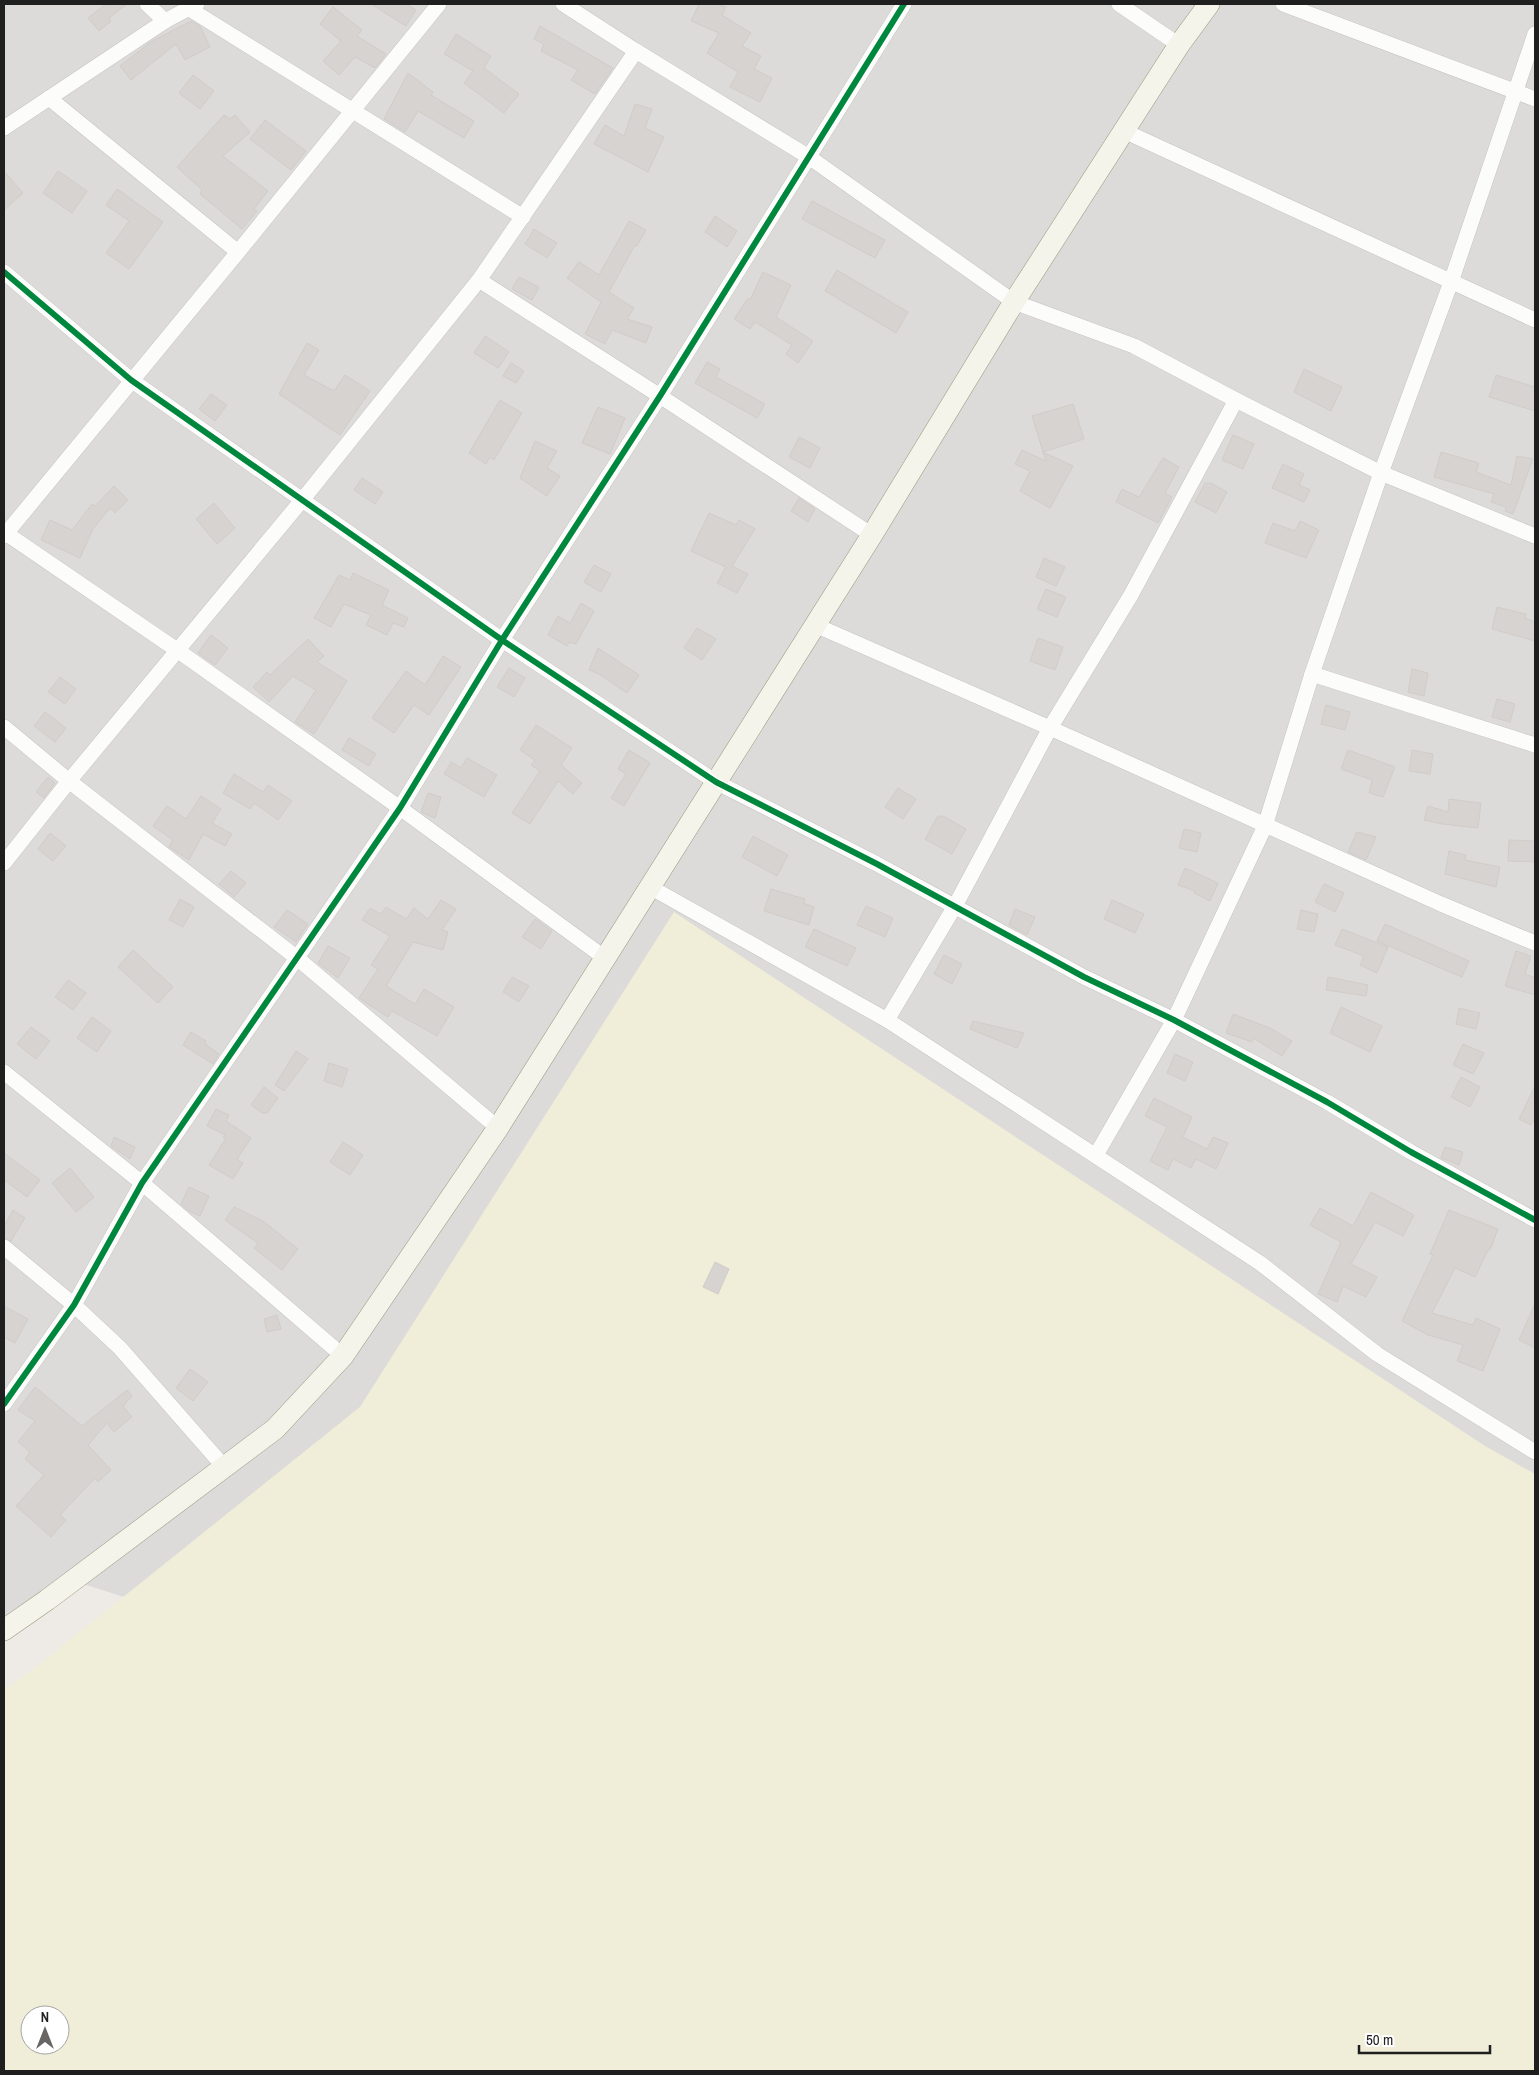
<svg xmlns="http://www.w3.org/2000/svg" width="1539" height="2075" viewBox="0 0 1539 2075" font-family="'Archivo Narrow',sans-serif">
<rect width="100%" height="100%" fill="#eeebe7"/>
<path fill="#dddbd9" d="M4,4H1535V2049L74,1581L4,1630Z"/>
<path fill="#f0eed9" fill-rule="evenodd" d="M674,912L1485,1446L1535,1474V2071H4V1690L36,1667L360,1407ZM30,2015H60V2045H30Z"/>
<g fill="#d6d3d0" stroke="#d1ccc8">
<path d="M106,4H127L109,18L111,21L99,31L88,18Z"/>
<path d="M371,4H406L416,10L406,26Z"/>
<path d="M699,4H718L726,7L722,15L751,33L742,46L761,56L754,69L772,78L760,102L730,87L738,72L707,53L719,33L691,21Z"/>
<path d="M333,7L362,30L357,36L386,54L375,68L355,57L339,75L323,61L341,41L320,24Z"/>
<path d="M191,21L200,26L210,47L185,60L176,44L131,80L120,66L152,41Z"/>
<path d="M540,26L613,68L595,94L571,80L578,70L541,51L544,44L534,39Z"/>
<path d="M456,34L491,56L484,68L519,94L504,113L464,83L473,71L444,54Z"/>
<path d="M408,73L433,92L431,95L474,121L464,138L418,111L405,132L384,119Z"/>
<path d="M193,75L214,91L200,109L179,93Z"/>
<path d="M635,104L652,109L645,128L664,137L648,172L594,144L605,125L624,136Z"/>
<path d="M224,115L230,119L235,115L250,132L223,156L268,191L254,209L257,211L242,229L200,194L202,190L177,167Z"/>
<path d="M265,120L306,151L291,170L250,139Z"/>
<path d="M4,171L23,193L4,210Z"/>
<path d="M58,171L87,191L72,213L43,193Z"/>
<path d="M117,189L163,222L129,269L106,253L129,221L106,205Z"/>
<path d="M812,201L885,240L875,258L802,219Z"/>
<path d="M715,216L737,231L727,247L705,232Z"/>
<path d="M629,221L646,230L637,246L635,245L609,292L634,308L627,319L652,327L646,343L612,330L605,344L585,334L601,302L567,278L579,262L599,275Z"/>
<path d="M534,229L557,243L547,258L525,244Z"/>
<path d="M837,270L908,312L896,333L825,291Z"/>
<path d="M763,272L791,285L776,317L813,341L798,363L786,354L792,345L755,322L750,329L734,319L748,298L750,300Z"/>
<path d="M519,277L539,287L532,300L512,289Z"/>
<path d="M485,336L509,352L498,368L474,353Z"/>
<path d="M307,343L319,350L304,375L334,391L345,375L370,391L340,435L279,394Z"/>
<path d="M707,362L720,369L716,377L765,404L757,418L695,383Z"/>
<path d="M511,363L524,371L516,383L503,376Z"/>
<path d="M1304,369L1342,387L1331,411L1294,392Z"/>
<path d="M1496,375L1535,387V411L1489,397Z"/>
<path d="M211,394L227,405L215,421L199,409Z"/>
<path d="M500,400L522,413L494,460L490,457L486,464L469,453Z"/>
<path d="M1073,404L1084,439L1043,452L1032,416Z"/>
<path d="M598,407L625,418L610,454L582,443Z"/>
<path d="M1233,435L1254,444L1243,469L1222,460Z"/>
<path d="M799,437L820,448L810,468L789,457Z"/>
<path d="M535,441L557,451L547,468L560,476L547,496L520,478Z"/>
<path d="M1022,450L1046,461L1043,452L1073,466L1050,508L1020,491L1030,471L1015,464Z"/>
<path d="M1441,452L1479,463L1476,472L1511,485L1517,456L1533,459L1513,514L1505,511L1506,507L1491,502L1494,494L1434,477Z"/>
<path d="M1163,458L1179,467L1165,493L1172,497L1158,523L1116,502L1122,489L1139,497Z"/>
<path d="M1283,464L1304,474L1299,485L1310,490L1304,502L1272,488Z"/>
<path d="M362,478L383,492L375,504L354,490Z"/>
<path d="M1205,483H1211L1227,492L1216,513L1195,502Z"/>
<path d="M114,486L128,500L115,513L110,508L93,529L80,558L41,540L50,520L72,530L92,504L95,506Z"/>
<path d="M799,498L815,509L808,522L791,511Z"/>
<path d="M214,503L235,528L217,544L196,519Z"/>
<path d="M709,513L736,525L739,520L755,529L732,566L748,574L737,593L717,583L726,567L691,551Z"/>
<path d="M1300,521L1319,530L1306,558L1265,543L1273,523L1295,531Z"/>
<path d="M1044,558L1065,567L1056,586L1036,577Z"/>
<path d="M594,565L611,574L601,592L584,582Z"/>
<path d="M353,573L389,590L382,605L408,618L404,627L393,623L387,635L366,625L371,615L344,604L331,627L314,618L339,575L350,580Z"/>
<path d="M1046,589L1066,597L1057,617L1037,609Z"/>
<path d="M581,603L594,611L576,644L569,642L567,646L548,635L558,616L570,623Z"/>
<path d="M1497,607L1526,614L1525,618L1535,622V641L1492,629Z"/>
<path d="M697,628L716,639L702,660L684,648Z"/>
<path d="M211,635L228,648L215,665L198,653Z"/>
<path d="M1038,638L1063,647L1055,670L1030,661Z"/>
<path d="M308,639L324,656L317,662L347,681L314,734L295,722L316,690L293,676L269,702L253,687L267,672L270,675Z"/>
<path d="M598,648L639,675L627,693L599,674L589,670Z"/>
<path d="M443,656L461,667L429,715L414,705L394,733L372,718L406,671L425,685Z"/>
<path d="M509,668L525,678L514,697L497,687Z"/>
<path d="M1412,669L1428,673L1424,696L1408,692Z"/>
<path d="M60,677L76,689L65,704L48,692Z"/>
<path d="M1497,699L1515,704L1510,722L1492,717Z"/>
<path d="M1326,705L1350,712L1345,730L1321,724Z"/>
<path d="M45,712L66,728L55,742L34,726Z"/>
<path d="M536,725L572,748L561,765L582,783L573,794L558,781L530,824L512,813L540,771L531,765L535,760L520,750Z"/>
<path d="M349,738L376,754L369,766L342,750Z"/>
<path d="M629,750L650,763L624,806L611,798L626,774L618,769Z"/>
<path d="M1348,750L1395,767L1383,797L1369,793L1372,780L1341,769Z"/>
<path d="M1412,750L1433,754L1430,774L1409,771Z"/>
<path d="M467,758L497,775L484,797L444,774L451,762L461,768Z"/>
<path d="M234,774L263,792L268,785L292,801L278,820L254,803L250,809L223,793Z"/>
<path d="M48,777L55,783L44,798L36,792Z"/>
<path d="M898,788L916,799L903,819L885,807Z"/>
<path d="M428,793L441,797L435,818L421,812Z"/>
<path d="M201,796L221,809L212,823L232,834L225,846L203,834L189,860L169,847L173,840L153,826L167,806L186,819Z"/>
<path d="M1449,799L1481,803L1478,828L1442,824L1424,820L1428,806L1448,812Z"/>
<path d="M938,816H943L966,829L952,854L925,839Z"/>
<path d="M1184,829L1201,833L1197,852L1179,848Z"/>
<path d="M1357,832L1376,837L1366,860L1348,852Z"/>
<path d="M50,833L66,846L53,861L38,849Z"/>
<path d="M753,836L788,855L777,876L742,857Z"/>
<path d="M1509,840L1535,841V862L1508,861Z"/>
<path d="M1449,851L1466,855L1465,860L1500,867L1496,887L1445,874Z"/>
<path d="M1185,868L1218,883L1210,901L1194,893L1195,891L1178,885Z"/>
<path d="M231,871L246,883L234,897L219,884Z"/>
<path d="M1324,884L1344,893L1335,912L1315,902Z"/>
<path d="M771,889L805,899L803,903L814,907L809,925L764,911Z"/>
<path d="M180,899L194,907L183,927L169,920Z"/>
<path d="M441,900L456,909L442,930L448,932L443,950L413,942L386,986L415,1004L424,989L454,1007L437,1036L392,1011L388,1017L359,998L378,969L371,965L390,936L362,920L370,908L381,914L386,907L406,919L414,908L428,919Z"/>
<path d="M1112,900L1144,914L1135,933L1104,919Z"/>
<path d="M866,906L893,918L885,937L857,925Z"/>
<path d="M1015,909L1035,917L1027,935L1009,925Z"/>
<path d="M287,910L308,924L296,942L274,927Z"/>
<path d="M1301,910L1318,914L1314,932L1297,929Z"/>
<path d="M535,919L552,931L541,949L522,937Z"/>
<path d="M1385,924L1469,961L1462,977L1377,941Z"/>
<path d="M814,929L856,948L847,966L805,947Z"/>
<path d="M1342,929L1388,947L1377,973L1360,965L1364,956L1335,945Z"/>
<path d="M328,946L350,958L338,978L318,963Z"/>
<path d="M133,950L173,987L158,1003L118,967Z"/>
<path d="M1516,951L1531,956L1525,974L1535,978V995L1505,986Z"/>
<path d="M944,955L962,964L952,984L934,974Z"/>
<path d="M512,977L529,986L519,1002L503,992Z"/>
<path d="M1328,977L1368,985L1366,996L1326,990Z"/>
<path d="M68,980L86,993L73,1010L55,997Z"/>
<path d="M1341,1007L1382,1026L1370,1052L1330,1033Z"/>
<path d="M1459,1008L1480,1013L1476,1029L1456,1024Z"/>
<path d="M1233,1014L1270,1028L1292,1041L1282,1056L1253,1038L1252,1042L1226,1033Z"/>
<path d="M92,1017L111,1031L97,1052L77,1038Z"/>
<path d="M973,1021L1024,1033L1017,1048L970,1029Z"/>
<path d="M31,1027L50,1041L36,1059L17,1044Z"/>
<path d="M191,1032L206,1041L205,1044L219,1054L213,1064L183,1045Z"/>
<path d="M1463,1044L1484,1053L1473,1074L1453,1065Z"/>
<path d="M296,1051L308,1059L284,1091L275,1085Z"/>
<path d="M1175,1054L1193,1062L1185,1081L1167,1073Z"/>
<path d="M329,1063L348,1069L342,1087L324,1081Z"/>
<path d="M1461,1077L1480,1087L1470,1107L1451,1097Z"/>
<path d="M1535,1086V1117L1531,1125L1519,1119Z"/>
<path d="M264,1087L278,1098L267,1113H262L251,1105Z"/>
<path d="M1154,1098L1192,1117L1183,1137L1207,1149L1213,1137L1228,1143L1216,1169L1196,1159L1191,1168L1173,1159L1168,1170L1150,1161L1167,1127L1145,1116Z"/>
<path d="M216,1109L229,1115L226,1121L251,1138L237,1159L243,1163L233,1179L209,1165L226,1138L223,1137L225,1135L207,1126Z"/>
<path d="M114,1137L135,1147L130,1159L111,1146Z"/>
<path d="M343,1142L363,1155L350,1175L330,1162Z"/>
<path d="M1445,1147L1463,1152L1459,1165L1441,1158Z"/>
<path d="M4,1153L40,1180L27,1197L4,1180Z"/>
<path d="M70,1168L94,1197L76,1212L52,1183Z"/>
<path d="M189,1187L209,1196L200,1216L189,1211L181,1204Z"/>
<path d="M1371,1192L1414,1215L1403,1236L1375,1222L1351,1264L1377,1277L1366,1297L1343,1286L1337,1302L1318,1294L1341,1242L1310,1225L1320,1208L1353,1226Z"/>
<path d="M234,1207L263,1221L298,1249L282,1270L254,1248L258,1243L225,1220Z"/>
<path d="M13,1210L25,1218L11,1241L4,1238V1226Z"/>
<path d="M1449,1210L1498,1229L1490,1250H1488L1475,1277L1455,1268L1432,1313L1473,1325L1476,1318L1500,1329L1483,1371L1457,1361L1463,1345L1428,1335L1402,1321L1433,1255L1430,1254L1433,1247Z"/>
<path d="M715,1262L729,1269L718,1294L703,1287Z"/>
<path d="M1535,1303V1348L1519,1340Z"/>
<path d="M4,1306L28,1319L15,1343L4,1337Z"/>
<path d="M277,1315L281,1329L267,1332L264,1319Z"/>
<path d="M190,1369L208,1382L193,1401L176,1388Z"/>
<path d="M35,1387L82,1426L127,1390L132,1396L123,1406L132,1417L114,1432L107,1423L88,1445L111,1470L98,1482L95,1478L60,1515L66,1520L51,1537L16,1506L44,1475L25,1459L30,1452L18,1442L35,1421L18,1410Z"/>
</g>
<g fill="none" stroke-linecap="round" stroke-linejoin="round">
<g stroke="#c6c5c3" stroke-width="16">
<g id="minor">
<path d="M147,4L165,21"/>
<path d="M563,4L636,51L809,157L1014,302L1134,346L1236,400L1381,473L1535,536"/>
<path d="M1119,4L1179,45"/>
<path d="M1283,4L1535,99"/>
<path d="M188,8L523,217"/>
<path d="M49,98L238,252"/>
<path d="M4,128L165,21L197,4"/>
<path d="M1124,131L1535,320"/>
<path d="M4,272L131,380L502,640L716,782L877,864L1084,977L1174,1020L1327,1102L1411,1152L1535,1220"/>
<path d="M479,280L660,396L872,535"/>
<path d="M4,532L177,650L400,808L605,958"/>
<path d="M4,536L238,252L439,4"/>
<path d="M815,625L1050,728L1441,904L1535,943"/>
<path d="M1312,674L1535,745"/>
<path d="M4,727L69,781L297,958L498,1128"/>
<path d="M4,863L69,781L303,499L479,280L636,51"/>
<path d="M650,887L887,1020L1260,1263L1377,1354L1535,1452"/>
<path d="M887,1020L955,906L1050,728L1131,595L1236,400"/>
<path d="M4,1072L142,1183L343,1356"/>
<path d="M1096,1155L1174,1020L1265,826L1312,674L1381,473L1451,282L1535,34"/>
<path d="M4,1247L74,1305L120,1348L225,1468"/>
<path d="M4,1404L74,1305L142,1183L400,808L502,640L660,396L904,4"/>
</g>
</g>
<g stroke="#98987e" stroke-width="22">
<path id="secondary" d="M4,1630L47,1600L275,1429L343,1356L498,1128L872,535L1014,302L1179,45L1209,4"/>
</g>
<use href="#minor" stroke="#fcfcfb" stroke-width="15"/>
<use href="#secondary" stroke="#f4f4ea" stroke-width="21"/>
<g stroke="#fff" stroke-width="9">
<g id="cycleway">
<path d="M4,272L131,380L502,640L716,782L877,864L1084,977L1174,1020L1327,1102L1411,1152L1535,1220"/>
<path d="M4,1404L74,1305L142,1183L400,808L502,640L660,396L904,4"/>
</g>
</g>
<use href="#cycleway" stroke="#00873e" stroke-width="6"/>
</g>
<rect width="1539" height="2075" fill="none" stroke="#1f1f1f" stroke-width="10"/>
<g transform="translate(45 2030)"><circle r="24" fill="#ffffff" stroke="#a5a5a5"/>
<path d="M0-4L9 19L0 12L-9 19Z" fill="#676665"/>
<text y="-8" font-size="14" font-weight="bold" text-anchor="middle" fill="#1f1f1f">N</text>
</g>
<path d="M1359 2045v8h131v-8" fill="none" stroke="#1f1f1f" stroke-width="2.5"/>
<text x="1366" y="2045" font-size="15" fill="#1f1f1f" stroke="#ffffff" stroke-width="4" paint-order="stroke">50 m</text>
</svg>
